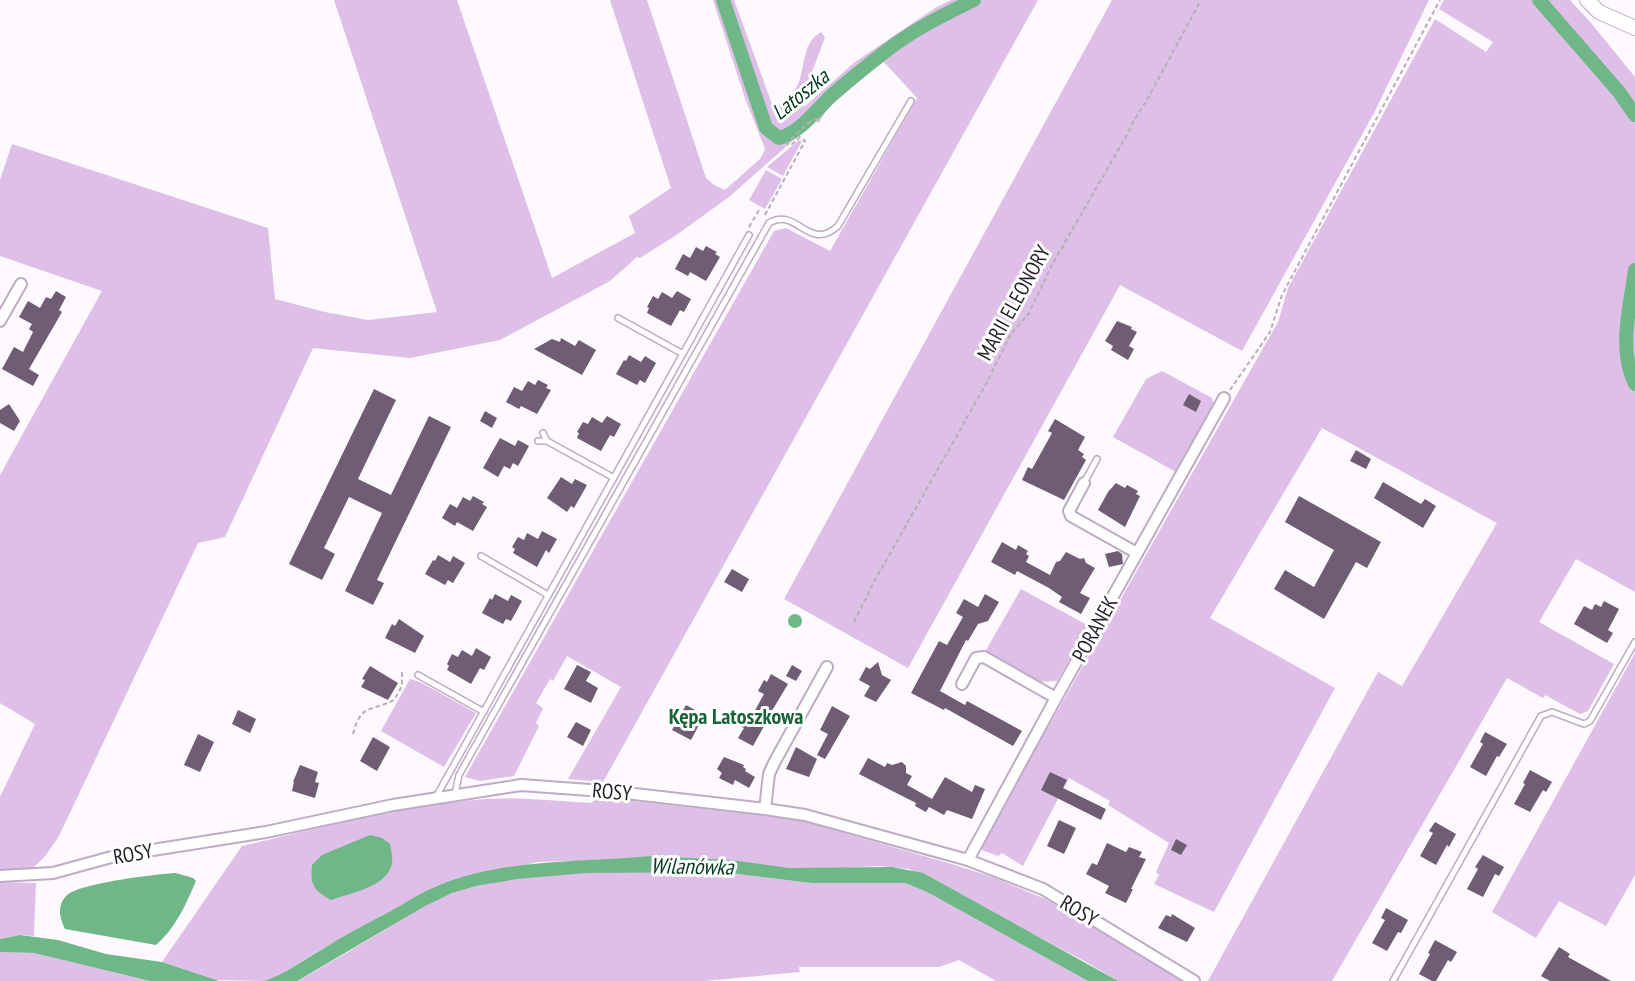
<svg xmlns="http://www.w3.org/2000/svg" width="1635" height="981" viewBox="0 0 1635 981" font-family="'PT Sans Narrow',sans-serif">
<rect width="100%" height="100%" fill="#fdf9fe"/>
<g fill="#debfe8">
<path d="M334,0H457L552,278L635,233L629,216L671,188L610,0H647L706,178L714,185L725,190L761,158L765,149L745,98L713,0H734L772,104L777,106C785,101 795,92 799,82C805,65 803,42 821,32L825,37L808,83L804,107L855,62L935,8L951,0H1038L603,782L568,779L621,687L567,656L553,681L550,679L536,703L543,708L536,723L539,726L514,776L480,781L465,777L774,231L786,228L830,251L917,98L883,61L827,109L819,123L815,121L729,197L675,236L640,258L637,257L610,281L500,340L410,358L313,348L225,537L198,543L59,836L46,855L31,870L0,871V797L35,724L0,703V475L102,291L0,256V180L12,144L268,228L275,299L325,312L368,320L437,312Z"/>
<path d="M1112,0H1429L1374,113L1242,351L1120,285L908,668L784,599Z"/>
<path d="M1444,0H1570L1591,23L1635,77V592L1576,559L1539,622L1614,664L1588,711L1580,714L1545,695L1543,698L1507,678L1332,981H1208L1378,672L1402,686L1497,523L1322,428L1210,618L1335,688L1214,912L1154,884L1159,875L1156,872L1169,843L1108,805L1110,801L1069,778L1023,866L1002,853L998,856L979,849L1278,322L1288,288L1435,19L1486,52L1493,42L1439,9Z"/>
<path d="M799,140L802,141L783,176L767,167Z"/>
<path d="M766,170L782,179L765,209L749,200Z"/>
<path d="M1162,371L1212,398L1214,405L1176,472L1113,437L1146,379Z"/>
<path d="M1021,589L1089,626L1057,681L1037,682L985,652Z"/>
<path d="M1635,653V875L1606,926L1559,901L1536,938L1492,912Z"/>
<path d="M410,679L420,682L476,713L444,767L381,731Z"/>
<path d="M596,797L796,819L955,865L993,877L1043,898L1087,922L1183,981H1118L1086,962L909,869L879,866L845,868H789L650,856L612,860L538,862L436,886L322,949L277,977L265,981L214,980L162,962L242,846C323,827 403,805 486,799C521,797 557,801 592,803Z"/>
<path d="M656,871L722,872L811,883H905L927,892L1088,981H996L959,960L939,967H799L800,972L704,981H297C328,964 358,946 388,928C409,915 430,901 452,893C515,871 591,873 656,871Z"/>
<path d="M0,882L36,883L34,936L20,935L0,939Z"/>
<path d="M0,952L34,953L150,981H0Z"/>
</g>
<g fill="#6fb786">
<circle cx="795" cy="621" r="7"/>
<path d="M370,835L382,838L390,844C391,850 393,858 392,864C387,887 350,893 331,900C314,890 310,886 312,865L322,855Z"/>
<path d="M650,856L731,860L789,868L892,867L923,873L1118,981H1088L927,892L905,883H811L722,872L586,873L517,879L476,886L452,893L425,906L297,981H265C285,974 302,961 321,950C343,936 366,924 389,912C405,903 420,893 437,886C505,858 578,863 650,856Z"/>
<path d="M176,873L193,878L196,881C186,904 175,929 156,945L65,929C59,917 57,905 67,895C81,883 156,874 176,873Z"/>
<path d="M20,935L58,940L106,954L162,962L219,981H150L34,953L0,952V939Z"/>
</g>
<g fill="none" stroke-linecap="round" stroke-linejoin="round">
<g stroke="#6fb786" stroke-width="14">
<path d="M723,0L766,128L779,138C801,132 816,110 832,95C849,80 868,65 886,51C913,30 943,15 974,0"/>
<path d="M1539,0L1619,92L1635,115"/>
<path d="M1635,270C1630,307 1618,349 1635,384"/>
</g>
</g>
<g fill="#6e5d73">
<path d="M706,246L717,252L715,254L720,257L706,281L690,272L688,276L675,269L683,254L690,258L696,247L703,251Z"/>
<path d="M56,291L66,297L59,310L62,312L29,369L39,375L33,386L2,369L14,347L23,352L33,332L29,329L32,324L19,317L28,301L40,308L46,297L51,299Z"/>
<path d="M677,291L691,299L684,312L680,310L671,326L647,313L649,308L647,307L653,296L658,299L662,292L672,298Z"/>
<path d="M1117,321L1132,327L1131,329L1137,332L1129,346L1134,349L1128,360L1111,350L1113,346L1105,341Z"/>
<path d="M561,338L575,346L579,340L596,350L582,375L534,349L552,339L560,342Z"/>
<path d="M629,355L641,362L645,356L656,363L645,383L640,380L637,385L616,374L624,360L626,361Z"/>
<path d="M538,380L548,385L546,388L551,390L537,414L521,406L519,409L506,402L514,387L522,391L528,381L535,385Z"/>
<path d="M374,389L396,400L358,479L391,495L429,416L451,427L377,580L384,583L373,605L345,591L382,513L349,497L324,548L335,554L322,580L289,564Z"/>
<path d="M1189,394L1201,401L1196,412L1183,405Z"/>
<path d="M9,404L20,421L14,431L0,423V410Z"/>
<path d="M485,411L497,418L492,428L480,421Z"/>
<path d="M607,416L621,424L614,437L610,435L601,451L577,438L579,433L577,432L583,422L588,424L592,417L602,423Z"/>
<path d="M1055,419L1085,437L1078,450L1084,454L1082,457L1086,460L1064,500L1022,480L1028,467L1032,469L1052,433L1048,431Z"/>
<path d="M500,438L515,446L518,440L529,446L518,466L513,463L510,469L504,466L498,477L483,468Z"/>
<path d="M1356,450L1371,459L1366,469L1350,461Z"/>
<path d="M561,477L572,484L575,479L587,485L574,508L571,506L567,512L547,498Z"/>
<path d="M1383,482L1421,504L1425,499L1436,506L1423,528L1374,498Z"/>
<path d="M1116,483L1125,488L1127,485L1138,491L1136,494L1140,496L1125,527L1098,510L1108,492Z"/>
<path d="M473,496L484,502L482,504L487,507L473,531L457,522L455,526L442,518L450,504L457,508L463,497L470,501Z"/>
<path d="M1299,496L1381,542L1367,568L1356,562L1324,619L1274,589L1285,570L1314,587L1334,550L1285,522Z"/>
<path d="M542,531L557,539L549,553L546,550L537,567L513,553L515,549L512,547L518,537L524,540L527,533L538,539Z"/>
<path d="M1002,542L1016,550L1018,545L1028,551L1026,554L1029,556L1026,562L1050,575L1056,562L1060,561L1066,552L1080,559L1084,558L1086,563L1095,568L1080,593L1090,598L1081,614L1059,602L1062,597L1049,588L1017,571L1015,575L991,562Z"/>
<path d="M1118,551L1122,554L1123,564L1109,567L1105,554Z"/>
<path d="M438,555L450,562L453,556L465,563L453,583L448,580L445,585L425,574L433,560L435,561Z"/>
<path d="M732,569L749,579L742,592L724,582Z"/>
<path d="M495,594L508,601L511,595L522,601L511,621L506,619L503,624L482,613L490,598L492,600Z"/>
<path d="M985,594L999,602L988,621L978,624L968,641L966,640L940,691L965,705L967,701L1022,731L1013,746L945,708L944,710L911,693L939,641L947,645L963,617L956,613L964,599L978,607Z"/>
<path d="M1604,601L1619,609L1608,630L1613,633L1607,643L1574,624L1584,606L1592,610L1595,604L1601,607Z"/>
<path d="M399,619L424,636L415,653L385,638L392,624L395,626Z"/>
<path d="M476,648L491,657L484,670L480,668L471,684L447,670L449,666L447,664L452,654L458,657L462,650L472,656Z"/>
<path d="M878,662L882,675L891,680L876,702L864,696L870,686L859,680L866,667L870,669Z"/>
<path d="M577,665L591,672L586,681L598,688L591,703L564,689Z"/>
<path d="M792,665L802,671L796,681L786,676Z"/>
<path d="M370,666L398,683L388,700L361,687L365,680L362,679Z"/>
<path d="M771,674L788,684L773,709L763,719L767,721L753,746L738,738L744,728L740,726L745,717L749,719L753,714L764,694L758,691L764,680L767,682Z"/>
<path d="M686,705L704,715L691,740L672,730Z"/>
<path d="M832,706L850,716L825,759L817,755L828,734L820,730Z"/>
<path d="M238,710L256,719L250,733L232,724Z"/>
<path d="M576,722L591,730L583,746L567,737Z"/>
<path d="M1485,732L1507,744L1499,757L1497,756L1486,776L1470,767L1483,744L1480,742Z"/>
<path d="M198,734L214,742L200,772L184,765Z"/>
<path d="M373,737L390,747L377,771L360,761Z"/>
<path d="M796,747L817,759L809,777L786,769Z"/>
<path d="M724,757L744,765L743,767L746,769L745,771L755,777L749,788L735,780L733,785L719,778L722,773L717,769Z"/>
<path d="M868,758L885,767L887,763L892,765L902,762L906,766V773L912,776L907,785L932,799L945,777L972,792L975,785L985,789L972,819L947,810L944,815L929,807L926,812L915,806L916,803L859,774Z"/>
<path d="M300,765L318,772L315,782L319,783L315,798L292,791L294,782H293Z"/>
<path d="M1530,770L1552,782L1546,792L1543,790L1530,812L1514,804L1525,784L1523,783Z"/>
<path d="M1050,772L1067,780L1063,788L1106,809L1101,820L1041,790Z"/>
<path d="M1059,820L1076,828L1064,854L1047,846Z"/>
<path d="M1435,822L1456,834L1449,847L1447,845L1436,865L1420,856L1433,833L1429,831Z"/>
<path d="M1176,839L1187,845L1181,855L1171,850Z"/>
<path d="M1107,843L1126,852L1129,847L1142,852L1139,857L1146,859L1131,889H1133L1126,903L1105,893L1109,886L1086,874L1092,863L1097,865Z"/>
<path d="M1483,855L1504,867L1499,876L1495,874L1483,897L1467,889L1478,869L1475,867Z"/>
<path d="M1386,908L1408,920L1401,933L1398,932L1387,951L1372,943L1385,920L1381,918Z"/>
<path d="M1172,914L1195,928L1187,942L1158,928L1166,915L1171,917Z"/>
<path d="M1435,940L1457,952L1451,962L1448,960L1436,981H1432L1419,974L1430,954L1428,953Z"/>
<path d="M1559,947L1570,954L1568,957L1611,981H1550L1541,976Z"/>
</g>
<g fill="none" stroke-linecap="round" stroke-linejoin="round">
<g stroke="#beabc4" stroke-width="8">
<g id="lane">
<path d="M618,318L683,354"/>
<path d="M543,433L547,441"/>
<path d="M538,441H547L614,478"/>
<path d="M1084,483L1097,459"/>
<path d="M481,556L548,595"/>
<path d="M418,675L484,712"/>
<path d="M455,794L459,775L769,223C797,206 808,253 838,226L911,101"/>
<path d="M436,797L749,235"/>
<path d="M1393,981L1541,716L1552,712L1584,724L1590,721L1635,642"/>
</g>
</g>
<g stroke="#beabc4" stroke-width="14">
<g id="street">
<path d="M0,321L21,284"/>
<path d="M1084,483L1069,511L1071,516L1137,553"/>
<path d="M962,684L976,658L984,657L1056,698"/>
<path d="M765,809L769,774L774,763L827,667"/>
<path d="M968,860L1056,698L1224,398"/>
<path d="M0,876L53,873L115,856L266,832L393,805L521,785L617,792L765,809L805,815L968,860L1043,889L1194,981"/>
</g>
</g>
<g stroke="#beabc4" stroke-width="16">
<path id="secondary" d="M1587,0L1599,12L1635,28"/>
</g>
<g stroke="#b5b0b6" stroke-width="2" stroke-dasharray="4.5 3" stroke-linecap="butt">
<path d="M788,145L787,143L808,123L819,118"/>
<path d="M765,215L805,141L800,137L791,145H788"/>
<path d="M749,227L759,210"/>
<path d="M1230,390L1270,332L1282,295L1440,0"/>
<path d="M854,622L874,582L986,384L1011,334L1029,313L1053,263L1128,133L1134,120L1146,102L1201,0"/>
<path d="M353,734C361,703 371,712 394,700L402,686V671"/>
</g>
<use href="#lane" stroke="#fff" stroke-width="5"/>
<use href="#street" stroke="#fff" stroke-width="10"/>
<use href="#secondary" stroke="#fff" stroke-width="14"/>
</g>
<g text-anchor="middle" stroke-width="6" stroke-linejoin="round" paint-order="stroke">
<g font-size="21" fill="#261f29" stroke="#fff">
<text transform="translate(1014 303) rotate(-61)" y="7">MARII ELEONORY</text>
<text transform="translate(1095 629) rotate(-61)" y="7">PORANEK</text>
<text transform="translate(612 792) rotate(5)" y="7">ROSY</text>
<text transform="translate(133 854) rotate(-10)" y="7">ROSY</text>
<text transform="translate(1079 911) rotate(31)" y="7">ROSY</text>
</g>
<g font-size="22" font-style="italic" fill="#023c1d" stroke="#fff">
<text transform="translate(800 94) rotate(-39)" y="8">Latoszka</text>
<text transform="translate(692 866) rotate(1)" y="8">Wilanówka</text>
</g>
<g font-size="22" font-weight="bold" fill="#1a6439" stroke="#fff">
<text x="736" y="724">Kępa Latoszkowa</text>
</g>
</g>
</svg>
